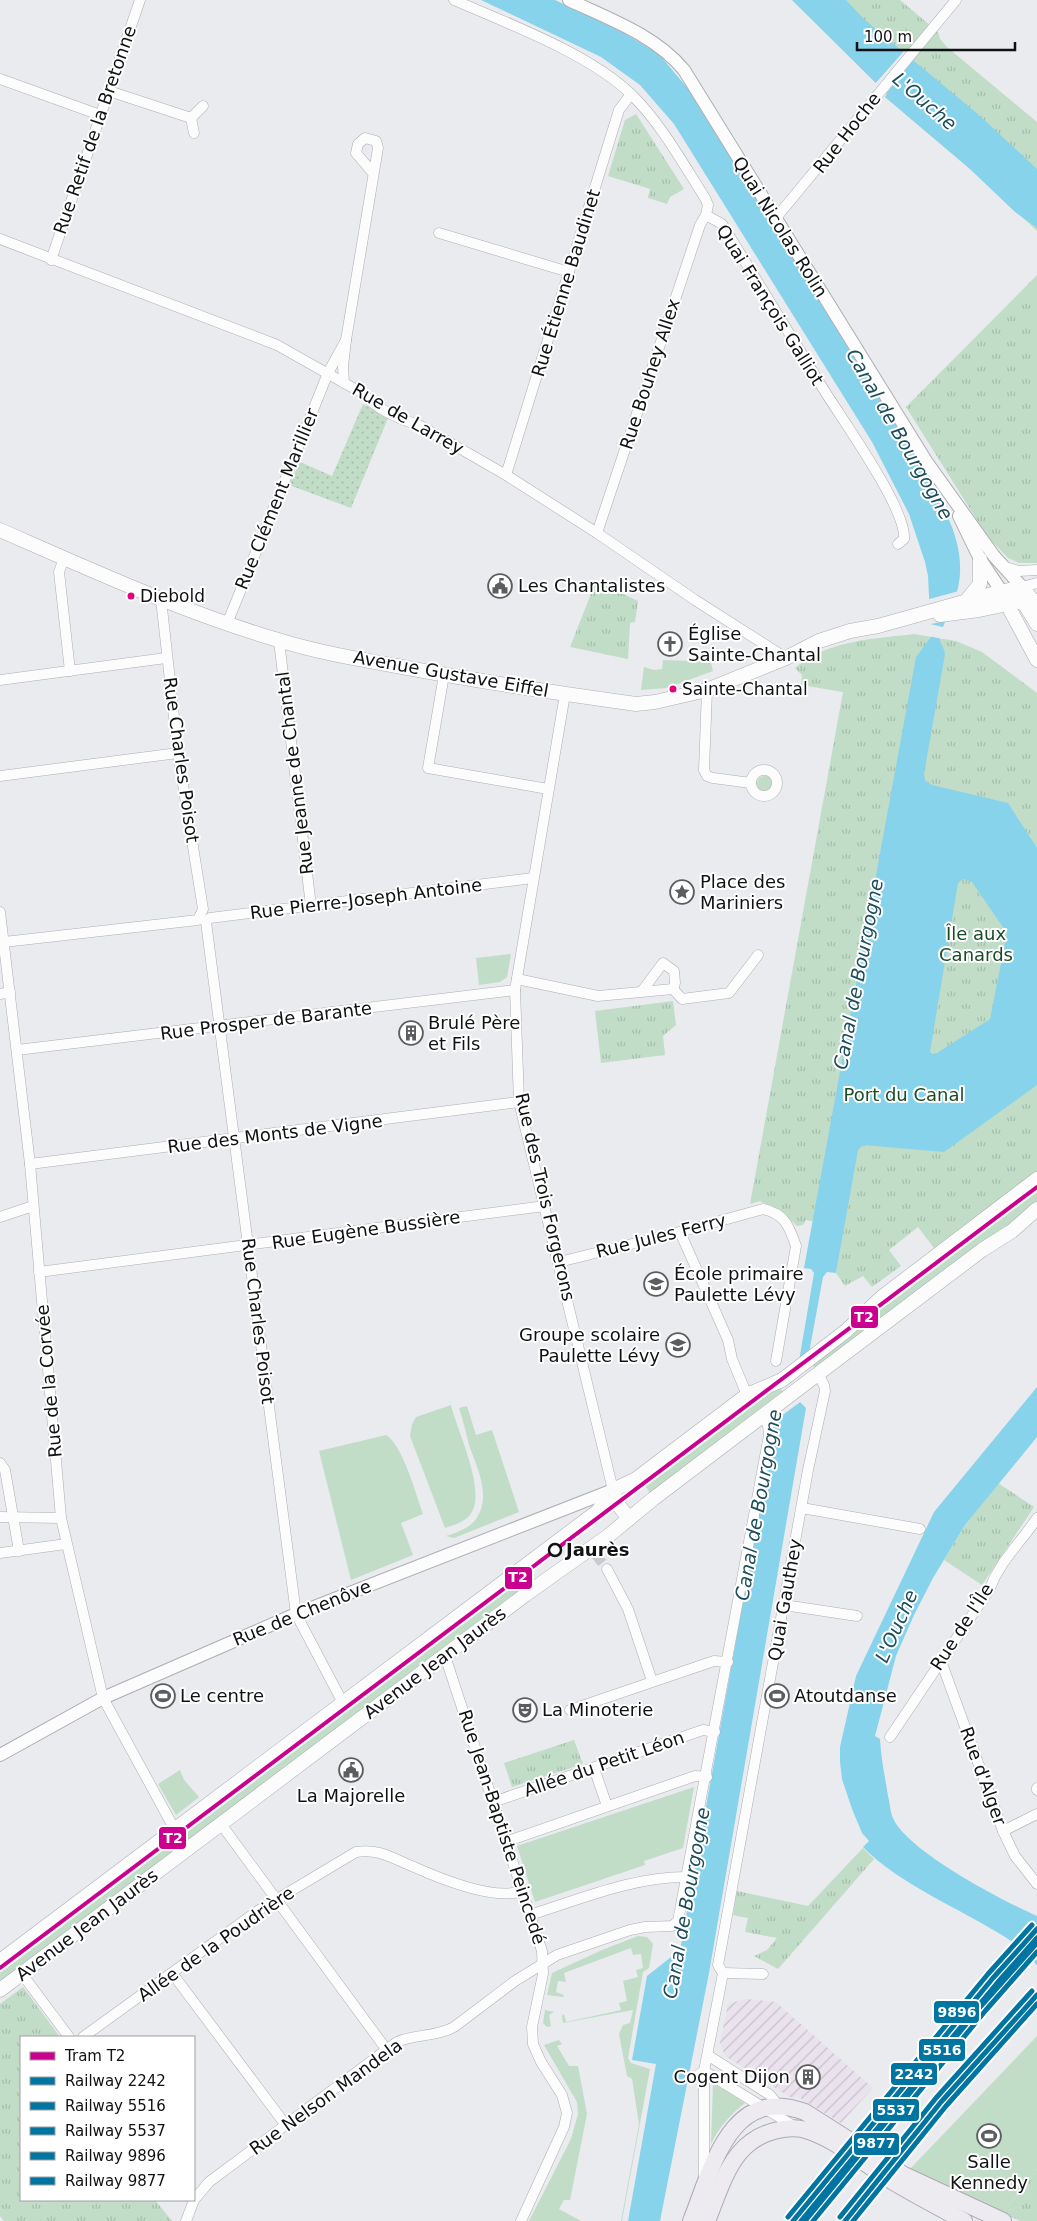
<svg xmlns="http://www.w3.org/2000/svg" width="1037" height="2221" viewBox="0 0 1037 2221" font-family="'DejaVu Sans',sans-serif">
<defs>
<pattern id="industrial-furrows" width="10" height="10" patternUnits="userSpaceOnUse" patternTransform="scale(1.25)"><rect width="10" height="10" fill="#eae2ed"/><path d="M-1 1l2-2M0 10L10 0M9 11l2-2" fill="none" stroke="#c8c1ca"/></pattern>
<pattern id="park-tufts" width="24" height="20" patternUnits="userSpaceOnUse" patternTransform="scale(1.25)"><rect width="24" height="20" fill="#c1ddc8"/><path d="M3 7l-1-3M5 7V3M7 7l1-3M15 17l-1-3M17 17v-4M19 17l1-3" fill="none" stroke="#a5bdab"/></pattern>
<pattern id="garden-dots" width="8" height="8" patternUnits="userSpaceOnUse" patternTransform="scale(1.25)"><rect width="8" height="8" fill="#c1ddc8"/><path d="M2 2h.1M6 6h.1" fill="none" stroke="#a5bdab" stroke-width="1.8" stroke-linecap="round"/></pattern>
</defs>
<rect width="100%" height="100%" fill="#e9ebef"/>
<path fill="url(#industrial-furrows)" d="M745,1999L776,2002L873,2088L841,2123L797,2096L795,2098L790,2097L725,2056L720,2043L728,2004Z"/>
<g fill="#c1ddc8">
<path d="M693,653L710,659L713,671L667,688L641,690L644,667L654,670L662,669L663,660L693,661Z"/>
<circle cx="765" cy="784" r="8"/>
<path d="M511,954L507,977L500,982L479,985L476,958Z"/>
<path d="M1037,1184V1204L817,1371L810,1362L876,1306Z"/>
<path d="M778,1385L785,1394L652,1495L641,1481L756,1395Z"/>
<path d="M451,1405C457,1431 489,1495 469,1516C462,1523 454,1525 445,1528L410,1436L412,1424L416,1417Z"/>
<path d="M467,1406L476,1435L492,1430L519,1512L454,1538L446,1536C456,1533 470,1528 476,1519C492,1496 477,1468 469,1445C466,1433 463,1420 459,1408Z"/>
<path d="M386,1435C403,1445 416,1495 423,1514L401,1523L413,1555L351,1580L319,1451Z"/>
<path d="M513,1579L523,1592L0,1985V1965Z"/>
<path d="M180,1770L184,1780L199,1797L176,1815L158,1784Z"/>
<path d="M694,1787L683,1848L644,1861L645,1865L535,1902L517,1846Z"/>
<path d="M638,1936L647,1937L653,1944L649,1968L643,1972L628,2058L631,2063L650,2069L622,2221H621L639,2124L632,2079L627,2076L619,2034L623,2025L630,2023L633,2010L563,2023L562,2016L564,2014L566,2022L621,2010L619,2003L627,2001L623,1981L638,1977L636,1970L643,1968L641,1954L633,1955L631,1948L564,1973L566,1982L558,1981L556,1992L564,1995L563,1997L547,1995L552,1973L602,1950Z"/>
<path d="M545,2010L554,2012L549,2015L551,2026L547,2027L543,2023Z"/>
<path d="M1037,2036V2169L1003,2213L909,2170Z"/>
<path d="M559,2040L562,2044L557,2046L569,2066H578L587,2114L570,2200H564L559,2209L581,2221H529L571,2139L578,2114L577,2102L544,2045Z"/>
<path d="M713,2083L745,2103C730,2115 719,2127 711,2144Z"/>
</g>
<g fill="url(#park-tufts)">
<path d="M792,0H900L938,32L940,39L947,47L1037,122V231L970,169L885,97L887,94Z"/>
<path d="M636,114L684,189L670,197L667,204L648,198L650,189L608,176L625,120Z"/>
<path d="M1037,275V563H1019L1008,558L987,536L906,407Z"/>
<path d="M596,581L638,601L635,622L630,623L628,659L570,647Z"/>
<path d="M914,634L956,641L982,652L1037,693V1176L937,1252L918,1227L889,1250L901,1266L872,1287L863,1276L845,1286L836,1273L844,1227L806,1220L803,1225L797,1226L786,1215L760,1201L750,1204L843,692L801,685L802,675L795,668C828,640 873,639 914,634Z"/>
<path d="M673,1001L676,1025L663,1036L665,1055L601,1063L595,1011Z"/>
<path d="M998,1483L1034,1507L982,1585L944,1560L965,1525Z"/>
<path d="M574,1740L583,1764L512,1787L504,1763Z"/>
<path d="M863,1848L874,1859L778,1969L754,1956L767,1950L777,1938L745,1932L748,1918L733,1915L737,1891L808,1906Z"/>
<path d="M23,1987L60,2037H21V2200H155L172,2221H4L0,2216V2004Z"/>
<path d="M1037,2169V2221H1020L1003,2213Z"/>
</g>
<path fill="url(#garden-dots)" d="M363,404L388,418L351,508L289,485L300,462L332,476Z"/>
<g fill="#88d3ec" fill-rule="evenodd">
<path d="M481,0H555L622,32L659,54L689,90L927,476C946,512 967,546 958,588C955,600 940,631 940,639C940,644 945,649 945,654L924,774L925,780L932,785L1008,803L1037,848V1085L944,1152L863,1145L858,1150L836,1273L827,1272L823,1277L800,1402L806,1408L709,1973L660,2221H628L656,2064L632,2060L647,1976L680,1950L776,1420L791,1408L814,1273L811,1269L804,1268L916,657L931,637L928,576L925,562L909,514L872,442L674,124L640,85L601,57ZM963,879L972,882L1007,933L990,1019L937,1053L932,1054L930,1052L958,883Z"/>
<path d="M792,0H846L865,20L980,116L1037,169V228L1015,212L970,169L885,97L887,94Z"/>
<path d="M1037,1387V1437L965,1525L933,1578L914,1615L896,1656L875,1736L880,1739C881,1758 885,1777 888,1796C890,1803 890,1812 893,1818C907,1851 1003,1901 1037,1916V1965C1027,1956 1017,1944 1005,1937C961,1909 900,1885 863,1847L869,1841L862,1833L852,1809L842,1779L840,1762V1747L856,1676L934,1512Z"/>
</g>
<g fill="#e9ebef">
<path d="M904,51L915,58L885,95L874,85Z"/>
<path d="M959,591L949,621L930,624L947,628L943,639L928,636L926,600Z"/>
<path d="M812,1349L803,1400L777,1419L778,1415L788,1407L796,1360Z"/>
</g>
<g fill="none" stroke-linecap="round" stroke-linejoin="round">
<path stroke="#c8cace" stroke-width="10" stroke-dasharray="10 5" stroke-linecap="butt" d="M596,1555L607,1569"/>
<g stroke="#acaeb1" stroke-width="11">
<g id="minor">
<path d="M454,0C509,24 590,54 632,95C662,125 682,162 705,198L708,205L706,215L722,224C756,279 789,334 824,390C841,418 907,509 904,539L898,544"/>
<path d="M0,79L100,115"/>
<path d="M109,91L191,118"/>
<path d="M191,118L203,106"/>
<path d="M191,118L194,133"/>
<path d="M775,219L956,0"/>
<path d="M439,233L569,272"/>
<path d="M0,239L277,345L362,393C376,408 398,419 419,425L506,475L597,533L695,600L786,658"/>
<path d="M51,260L140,0"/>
<path d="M344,383L343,366L346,340L378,148L376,141L365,138L358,144L356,153L373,173"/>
<path d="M506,475L619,110L631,94"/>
<path d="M597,533L700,225L706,215"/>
<path d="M64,558L59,572L70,671"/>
<path d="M1005,567L1019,571L1037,570"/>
<path d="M1022,587L1037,583"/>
<path d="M227,624L328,373L346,340"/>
<path d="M279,641L311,906"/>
<path d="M444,675L428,768L548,789"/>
<path d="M0,680L166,658"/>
<path d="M707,690L704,770L707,776L713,778L751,783"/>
<path d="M565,694L515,990L519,1102L613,1490"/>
<circle cx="764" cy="783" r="13"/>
<path d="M0,776L178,753"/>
<path d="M0,912L30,1164L61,1518L103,1698L175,1830"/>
<path d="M4,942L198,920L203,909L178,753L161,599"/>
<path d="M517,979L598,996L673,989"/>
<path d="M673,989L682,999L729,993L758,955"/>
<path d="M642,991L663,963L674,971L675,983L673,989"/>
<path d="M0,994L10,992"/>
<path d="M17,1050L515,990"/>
<path d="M30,1164L519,1102"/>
<path d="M0,1217L33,1206"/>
<path d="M680,1232L728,1340L732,1359L747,1395"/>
<path d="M559,1262L680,1232L763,1209C785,1214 789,1226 796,1246L776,1361"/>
<path d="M39,1272L545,1206"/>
<path d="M0,1463L5,1470L19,1551"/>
<path d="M802,1508L920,1529"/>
<path d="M0,1517L61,1518"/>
<path d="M0,1553L66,1544"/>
<path d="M607,1569L628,1609L652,1681"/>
<path d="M784,1605L857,1616"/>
<path d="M445,1656L542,1951L543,1974L532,2027L533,2044L541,2062L562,2095L567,2113L564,2127L521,2221"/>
<path d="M941,1661L1003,1831L1015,1856L1037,1884"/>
<path d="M343,1703L296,1614L206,922L210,918L533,878"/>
<path d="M570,1710L714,1661L728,1662"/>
<path d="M890,1737L989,1590C1001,1559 1020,1544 1037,1518"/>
<path d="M594,1768L607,1806"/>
<path d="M1037,1788V1790"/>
<path d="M493,1802L703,1730L715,1732"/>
<path d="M221,1824L386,2049"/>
<path d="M1003,1831L1037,1814"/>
<path d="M505,1842L695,1776L707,1777"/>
<path d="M530,1915C581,1899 632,1877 686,1877"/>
<path d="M172,1973L285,2124"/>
<path d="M723,1973L763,1974"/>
<path d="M22,1974L69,2037"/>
<path d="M83,2037L259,1910L356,1852C379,1848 394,1859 414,1867C441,1879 494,1901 522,1891"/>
<path d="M709,2056L770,2095L778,2105"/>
<path d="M704,2071L797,2128"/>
<path d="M692,2079L704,2071"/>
<path d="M704,2178V2071L723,1973L718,1965L808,1470L825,1391L824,1385L818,1374"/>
<path d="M194,2200L209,2182L397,2042C415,2034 436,2037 454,2027L515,1981L557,1955L630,1930L645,1927L672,1926L678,1921L769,1435L768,1425L763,1416"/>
<path d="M186,2221L194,2200"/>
</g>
</g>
<g stroke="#acaeb1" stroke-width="14">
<g id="tertiary">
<path d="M569,0C609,19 655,35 684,70L926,461L994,556L1022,587"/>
<path d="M959,516L980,559L1002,592L1006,601"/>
<path d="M0,1755L103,1698L218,1648L296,1614L613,1490"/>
</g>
</g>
<g stroke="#acaeb1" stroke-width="15">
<g id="secondary">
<path d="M0,530C91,570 183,612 278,640C317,652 357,659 397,666C476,681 556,693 636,704L655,702L707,690L786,658L819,641L850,631L878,626L996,593L1022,587L1037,606"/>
<path d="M1016,598L1026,606L1037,624"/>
<path d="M967,600L980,584V559"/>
<path d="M1007,604L1037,660"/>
<path d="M940,615L979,610L1032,599"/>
<path d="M613,1490L617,1503L629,1519"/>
<path d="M0,1961L598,1511L613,1490L636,1479L747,1395L782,1380L846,1331L882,1297L1037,1179"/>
<path d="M0,1990L525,1595L608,1536L653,1499L827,1367L982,1250L1012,1231L1037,1209"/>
</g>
</g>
<g stroke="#afa8b5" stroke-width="18">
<g id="primary">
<path d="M691,2221C712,2169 730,2084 805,2112L904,2175L1003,2221"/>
<path d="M707,2221C718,2195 727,2159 751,2142C764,2132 786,2126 802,2129C834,2137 868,2167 897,2184C919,2197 942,2209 964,2221"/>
</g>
</g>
<use href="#minor" stroke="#fcfcfd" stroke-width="10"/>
<use href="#tertiary" stroke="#fcfcfd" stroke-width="12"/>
<use href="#secondary" stroke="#fcfcfd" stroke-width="14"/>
<use href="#primary" stroke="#edeaf0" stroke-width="16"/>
<g stroke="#fff" stroke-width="9">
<g id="rail-1">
<path d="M793,2221L993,1978L1037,1929"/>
<path d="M845,2221L941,2102L1037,1995"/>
</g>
</g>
<g stroke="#fff" stroke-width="9">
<g id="rail-2">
<path d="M801,2221L998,1982L1037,1938"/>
<path d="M853,2221L946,2106L1037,2004"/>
</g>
</g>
<g stroke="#fff" stroke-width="9">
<path id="rail-3" d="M805,2221L981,2006L1037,1943"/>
</g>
<g stroke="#fff" stroke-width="9">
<g id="rail-4">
<path d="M788,2217L988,1974L1032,1925"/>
<path d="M840,2217L936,2098L1032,1991"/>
</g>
</g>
<g stroke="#fff" stroke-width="9">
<path id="rail-5" d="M813,2221L986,2010L1037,1952"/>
</g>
<use href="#rail-1" stroke="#0075a1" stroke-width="5"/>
<use href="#rail-2" stroke="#0075a1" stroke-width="5"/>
<use href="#rail-3" stroke="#0075a1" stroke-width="5"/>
<use href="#rail-4" stroke="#0075a1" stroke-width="5"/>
<use href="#rail-5" stroke="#0075a1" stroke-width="5"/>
<g stroke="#fff" stroke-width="8">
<path id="tram-1" d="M0,1968L1037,1187"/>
</g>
<use href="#tram-1" stroke="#cc008e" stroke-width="4"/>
</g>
<defs>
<g id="civic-ring" transform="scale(1.25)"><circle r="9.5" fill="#fff" stroke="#5c5d60" stroke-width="1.5"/><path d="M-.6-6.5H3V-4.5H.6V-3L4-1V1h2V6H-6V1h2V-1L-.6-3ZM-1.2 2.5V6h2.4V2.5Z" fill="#5c5d60"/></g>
<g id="church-ring" transform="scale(1.25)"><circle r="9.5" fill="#fff" stroke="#5c5d60" stroke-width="1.5"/><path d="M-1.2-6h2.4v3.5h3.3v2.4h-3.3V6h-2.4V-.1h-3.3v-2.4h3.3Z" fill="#5c5d60"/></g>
<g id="sight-ring" transform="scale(1.25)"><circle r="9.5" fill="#fff" stroke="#5c5d60" stroke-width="1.5"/><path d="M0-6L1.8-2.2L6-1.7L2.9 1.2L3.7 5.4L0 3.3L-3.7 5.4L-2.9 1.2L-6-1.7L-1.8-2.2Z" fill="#5c5d60"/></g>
<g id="building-ring" transform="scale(1.25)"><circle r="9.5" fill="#fff" stroke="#5c5d60" stroke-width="1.5"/><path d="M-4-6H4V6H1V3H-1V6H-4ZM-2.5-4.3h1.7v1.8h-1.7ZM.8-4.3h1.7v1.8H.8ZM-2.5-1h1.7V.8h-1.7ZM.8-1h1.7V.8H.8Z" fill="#5c5d60"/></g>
<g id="school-ring" transform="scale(1.25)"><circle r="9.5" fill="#fff" stroke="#5c5d60" stroke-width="1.5"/><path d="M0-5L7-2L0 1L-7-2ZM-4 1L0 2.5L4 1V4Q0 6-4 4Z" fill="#5c5d60"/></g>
<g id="stadium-ring" transform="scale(1.25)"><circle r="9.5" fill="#fff" stroke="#5c5d60" stroke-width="1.5"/><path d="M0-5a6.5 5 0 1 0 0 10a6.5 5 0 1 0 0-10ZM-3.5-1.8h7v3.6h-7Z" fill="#5c5d60"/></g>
<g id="theatre-ring" transform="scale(1.25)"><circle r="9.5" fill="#fff" stroke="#5c5d60" stroke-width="1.5"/><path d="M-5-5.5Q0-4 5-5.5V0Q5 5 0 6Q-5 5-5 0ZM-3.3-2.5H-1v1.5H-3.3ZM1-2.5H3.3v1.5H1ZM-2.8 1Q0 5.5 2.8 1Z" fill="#5c5d60"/></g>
</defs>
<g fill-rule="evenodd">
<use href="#civic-ring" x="500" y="586"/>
<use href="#church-ring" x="670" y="644"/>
<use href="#sight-ring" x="682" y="892"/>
<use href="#building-ring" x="411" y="1033"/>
<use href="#school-ring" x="656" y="1284"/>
<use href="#school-ring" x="678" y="1345"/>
<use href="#stadium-ring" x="163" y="1696"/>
<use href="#stadium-ring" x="777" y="1696"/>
<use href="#theatre-ring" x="525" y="1710"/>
<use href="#civic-ring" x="351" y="1770"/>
<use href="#building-ring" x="808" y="2077"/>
<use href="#stadium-ring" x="989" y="2136"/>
</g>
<g fill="#e5007d" stroke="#fff" stroke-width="2">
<circle cx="131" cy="596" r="4.5"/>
<circle cx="673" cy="689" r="4.5"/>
</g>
<circle fill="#fff" stroke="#101113" stroke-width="2.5" cx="555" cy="1550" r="6"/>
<g text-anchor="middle" stroke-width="4" stroke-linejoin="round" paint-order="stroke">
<g font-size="17" fill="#101113" stroke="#fff" text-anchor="start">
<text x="140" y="602">Diebold</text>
<text x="682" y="695">Sainte-Chantal</text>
</g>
<g font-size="18" fill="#101113" stroke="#fff">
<text transform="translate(95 130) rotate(-71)" y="6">Rue Retif de la Bretonne</text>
<text transform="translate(847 133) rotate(-52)" y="6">Rue Hoche</text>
<text transform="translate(780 227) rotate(58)" y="6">Quai Nicolas Rolin</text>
<text transform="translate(566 283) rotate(-73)" y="6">Rue Étienne Baudinet</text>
<text transform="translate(770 305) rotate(58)" y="6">Quai François Galliot</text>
<text transform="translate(650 374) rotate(-72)" y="6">Rue Bouhey Allex</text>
<text transform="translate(408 419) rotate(30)" y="6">Rue de Larrey</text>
<text transform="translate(277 499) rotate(-68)" y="6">Rue Clément Marillier</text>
<text transform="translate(451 674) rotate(10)" y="6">Avenue Gustave Eiffel</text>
<text transform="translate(181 760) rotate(82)" y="6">Rue Charles Poisot</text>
<text transform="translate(295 773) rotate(-97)" y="6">Rue Jeanne de Chantal</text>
<text transform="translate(366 899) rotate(-7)" y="6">Rue Pierre-Joseph Antoine</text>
<text transform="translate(266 1021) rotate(-7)" y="6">Rue Prosper de Barante</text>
<text transform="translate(275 1134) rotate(-7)" y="6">Rue des Monts de Vigne</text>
<text transform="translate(545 1197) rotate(77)" y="6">Rue des Trois Forgerons</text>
<text transform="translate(366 1230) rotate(-8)" y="6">Rue Eugène Bussière</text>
<text transform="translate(661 1236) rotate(-14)" y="6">Rue Jules Ferry</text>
<text transform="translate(258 1321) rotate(83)" y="6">Rue Charles Poisot</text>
<text transform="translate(49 1381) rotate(-95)" y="6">Rue de la Corvée</text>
<text transform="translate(785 1600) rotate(-80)" y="6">Quai Gauthey</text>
<text transform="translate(302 1613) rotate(-22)" y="6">Rue de Chenôve</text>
<text transform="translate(962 1627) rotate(-57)" y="6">Rue de l'Île</text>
<text transform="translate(435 1663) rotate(-37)" y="6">Avenue Jean Jaurès</text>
<text transform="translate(604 1764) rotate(-19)" y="6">Allée du Petit Léon</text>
<text transform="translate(983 1776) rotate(70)" y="6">Rue d'Alger</text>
<text transform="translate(502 1827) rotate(72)" y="6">Rue Jean-Baptiste Peincedé</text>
<text transform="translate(87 1925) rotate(-37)" y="6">Avenue Jean Jaurès</text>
<text transform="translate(216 1944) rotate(-35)" y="6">Allée de la Poudrière</text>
<text transform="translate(326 2097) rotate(-36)" y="6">Rue Nelson Mandela</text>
</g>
<g font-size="18" fill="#101113" stroke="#fff" text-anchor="start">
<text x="518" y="592">Les Chantalistes</text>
<text x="688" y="640">Église<tspan x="688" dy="21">Sainte-Chantal</tspan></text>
<text x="700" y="888">Place des<tspan x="700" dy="21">Mariniers</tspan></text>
<text x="428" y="1029">Brulé Père<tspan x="428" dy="21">et Fils</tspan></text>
<text x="674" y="1280">École primaire<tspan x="674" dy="21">Paulette Lévy</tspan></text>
<text x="660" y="1341" text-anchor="end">Groupe scolaire<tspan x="660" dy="21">Paulette Lévy</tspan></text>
<text x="180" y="1702">Le centre</text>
<text x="794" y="1702">Atoutdanse</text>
<text x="542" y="1716">La Minoterie</text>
<text x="351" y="1802" text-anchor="middle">La Majorelle</text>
<text x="790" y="2083" text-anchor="end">Cogent Dijon</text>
<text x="989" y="2168" text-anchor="middle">Salle<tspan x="989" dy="21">Kennedy</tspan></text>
</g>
<g font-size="18" fill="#194b26" stroke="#fff">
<text x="976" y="940">Île aux<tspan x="976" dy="21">Canards</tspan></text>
<text x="904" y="1101">Port du Canal</text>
</g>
<g font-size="18" font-weight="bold" fill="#101113" stroke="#fff" text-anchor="start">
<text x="566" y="1556">Jaurès</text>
</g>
<g font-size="19" font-style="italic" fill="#1d4c5a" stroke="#fff">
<text transform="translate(925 101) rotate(41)" y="7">L'Ouche</text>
<text transform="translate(900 434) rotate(60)" y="7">Canal de Bourgogne</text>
<text transform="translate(858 974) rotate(-79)" y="7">Canal de Bourgogne</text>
<text transform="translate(758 1505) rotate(-80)" y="7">Canal de Bourgogne</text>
<text transform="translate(896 1626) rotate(-66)" y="7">L'Ouche</text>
<text transform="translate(686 1903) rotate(-80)" y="7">Canal de Bourgogne</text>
</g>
</g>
<g stroke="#fff" stroke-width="2">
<rect x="850" y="1305" width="29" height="24" rx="5" fill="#cc008e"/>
<rect x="504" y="1566" width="29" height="24" rx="5" fill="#cc008e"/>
<rect x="158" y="1826" width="29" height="24" rx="5" fill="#cc008e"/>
<rect x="933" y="2000" width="47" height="24" rx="5" fill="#0075a1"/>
<rect x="918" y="2038" width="48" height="24" rx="5" fill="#0075a1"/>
<rect x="890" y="2062" width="48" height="24" rx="5" fill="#0075a1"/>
<rect x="872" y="2098" width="48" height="24" rx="5" fill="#0075a1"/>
<rect x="853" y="2132" width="47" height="24" rx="5" fill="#0075a1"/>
</g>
<g font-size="14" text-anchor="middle" font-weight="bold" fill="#fff">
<text x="864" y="1322">T2</text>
<text x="518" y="1582">T2</text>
<text x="173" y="1843">T2</text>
<text x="957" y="2017">9896</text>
<text x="942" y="2055">5516</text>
<text x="914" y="2079">2242</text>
<text x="896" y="2115">5537</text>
<text x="876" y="2148">9877</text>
</g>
<rect x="20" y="2036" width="175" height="165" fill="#ffffff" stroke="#9fa0a1"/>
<rect x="30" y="2052" width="25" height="8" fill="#cc008e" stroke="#9fa0a1"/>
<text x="65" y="2061" font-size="15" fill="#101113">Tram T2</text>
<rect x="30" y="2077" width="25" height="8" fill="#0075a1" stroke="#9fa0a1"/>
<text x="65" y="2086" font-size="15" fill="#101113">Railway 2242</text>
<rect x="30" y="2102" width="25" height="8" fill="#0075a1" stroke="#9fa0a1"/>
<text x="65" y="2111" font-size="15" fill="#101113">Railway 5516</text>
<rect x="30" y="2127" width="25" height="8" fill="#0075a1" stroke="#9fa0a1"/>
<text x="65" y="2136" font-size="15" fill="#101113">Railway 5537</text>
<rect x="30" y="2152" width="25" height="8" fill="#0075a1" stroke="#9fa0a1"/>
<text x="65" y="2161" font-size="15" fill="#101113">Railway 9896</text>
<rect x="30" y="2177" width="25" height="8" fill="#0075a1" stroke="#9fa0a1"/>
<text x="65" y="2186" font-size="15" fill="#101113">Railway 9877</text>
<path d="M857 42v8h158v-8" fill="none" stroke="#101113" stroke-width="2.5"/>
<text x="864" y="42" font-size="15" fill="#101113" stroke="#ffffff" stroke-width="4" paint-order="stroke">100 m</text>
</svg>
